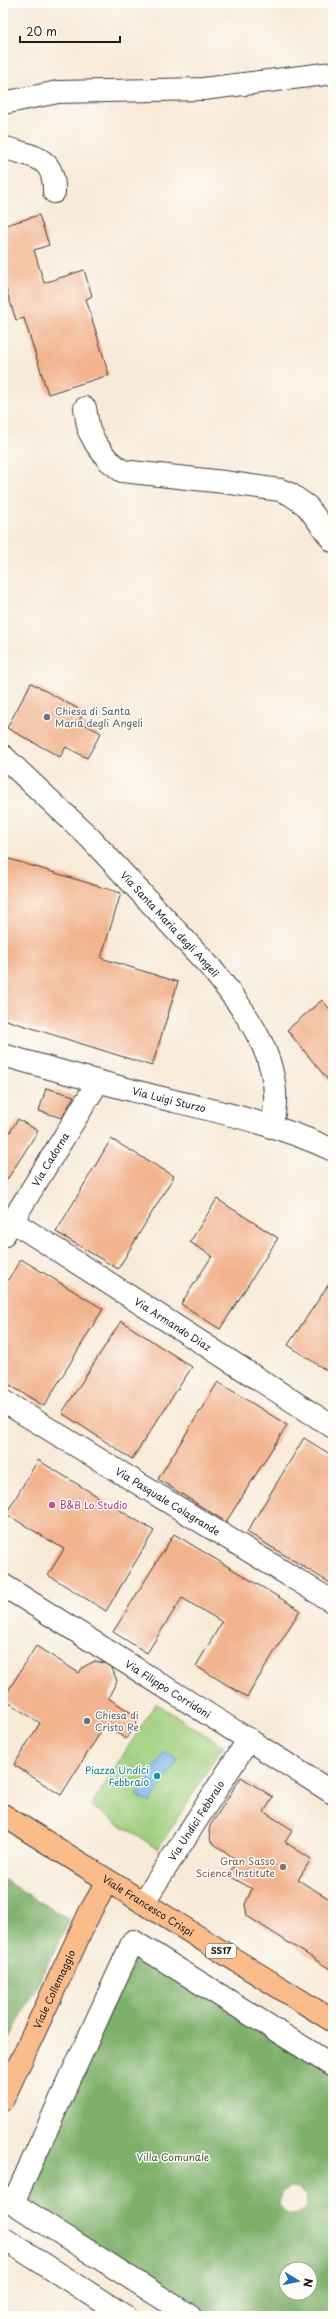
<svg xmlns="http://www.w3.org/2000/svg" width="336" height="2319" viewBox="0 0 336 2319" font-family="'Playpen Sans',sans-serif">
<rect width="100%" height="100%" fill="#fdfcf7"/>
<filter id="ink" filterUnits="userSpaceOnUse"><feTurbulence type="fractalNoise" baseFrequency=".025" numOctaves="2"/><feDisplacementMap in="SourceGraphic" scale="8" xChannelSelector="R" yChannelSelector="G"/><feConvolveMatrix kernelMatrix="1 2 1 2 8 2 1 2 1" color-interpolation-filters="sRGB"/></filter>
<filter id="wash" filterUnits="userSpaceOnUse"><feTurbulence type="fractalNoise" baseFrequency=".012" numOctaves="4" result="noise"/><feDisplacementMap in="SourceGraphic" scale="16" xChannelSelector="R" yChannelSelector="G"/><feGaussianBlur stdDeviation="0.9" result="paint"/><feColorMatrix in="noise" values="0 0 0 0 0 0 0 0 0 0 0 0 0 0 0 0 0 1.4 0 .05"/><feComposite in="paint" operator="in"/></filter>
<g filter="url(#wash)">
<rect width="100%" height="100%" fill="#f8ead8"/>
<path fill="#9ecd7b" stroke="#5d744c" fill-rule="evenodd" d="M156,1703L223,1746L158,1849L91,1806ZM178,1759L150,1803L137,1795Z"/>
<g fill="#7eb06b" stroke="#4d6644" fill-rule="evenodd">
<path d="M3,1879L70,1920L3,2052Z"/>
<path d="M133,1941L333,2066V2316H190L13,2203ZM289,2187L298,2188L307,2196L306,2209L295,2215L287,2214L279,2205L281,2193ZM286,2269H310V2293H286Z"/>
</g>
<path fill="#7db6ed" stroke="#4c6984" d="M165,1751L178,1759L150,1803L137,1795Z"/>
<g id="blocks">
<g fill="#f2b48f">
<path d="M39,215L49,245L34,250L44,283L84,270L92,296L86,299L109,375L48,394L24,318L16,320L3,280V226Z"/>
<path d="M31,683L84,712L79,721L101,733L87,758L66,747L60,757L7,728Z"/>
<path d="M6,858L121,893L101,958L178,982L152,1066L3,1019V868Z"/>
<path d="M322,1000L333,1013V1086L287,1030Z"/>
<path d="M46,1088L74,1096L62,1118L39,1111Z"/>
<path d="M18,1119L38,1131L3,1186V1128L10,1132Z"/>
<path d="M111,1139L174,1176L118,1269L56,1232Z"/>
<path d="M217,1199L278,1238L220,1329L181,1304L212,1256L190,1242Z"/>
<path d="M21,1259L103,1309L44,1406L3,1381V1288Z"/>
<path d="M333,1278V1375L288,1345Z"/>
<path d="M121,1321L192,1367L132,1459L62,1413Z"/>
<path d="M218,1382L287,1425L226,1522L158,1479Z"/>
<path d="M304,1438L333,1456V1577L330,1583L247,1532Z"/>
<path d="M38,1460L154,1531L106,1611L48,1575L64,1549L6,1514Z"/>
<path d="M174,1534L300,1610L247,1697L196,1666L222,1622L182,1598L147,1653L113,1632Z"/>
<path d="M36,1646L79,1673L83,1667L95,1661L107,1664L112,1668L117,1681L108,1698L139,1718L126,1739L105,1725L61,1795L14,1765L40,1723L3,1699Z"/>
<path d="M241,1777L273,1797L264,1812L293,1830L285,1842L311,1859L298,1880L333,1901V1971L247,1916L245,1904L252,1889L228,1875L237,1860L211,1842L209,1831L210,1826Z"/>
</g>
</g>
</g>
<g filter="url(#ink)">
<use href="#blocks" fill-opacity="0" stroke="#3d3b38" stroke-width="1"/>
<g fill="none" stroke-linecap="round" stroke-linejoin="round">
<g stroke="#3d3b38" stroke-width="24">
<g id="minor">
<path d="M3,103L58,92L203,89L333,73"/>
<path d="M3,147C32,157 55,155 54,192"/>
<path d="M85,408L89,431L96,444L108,460L122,471L224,482L280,490L290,494L307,506L333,541"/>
<path id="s1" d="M3,756L89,837L211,968C246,1012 289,1067 271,1127"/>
<path id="s2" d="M3,1055C59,1071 114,1086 170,1100C225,1113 282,1126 333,1150"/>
<path id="s3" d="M12,1221L333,1427"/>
<path id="s4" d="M3,1236L98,1082"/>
<path id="s5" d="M3,1401L333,1602"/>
<path id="s6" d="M3,1585L333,1793"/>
<path id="s7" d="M143,1903L249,1739"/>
<path d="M3,2238L125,2316"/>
<path d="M190,2316L13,2203L133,1941L333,2066"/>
</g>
</g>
<g stroke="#3d3b38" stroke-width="24">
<g id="major">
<path id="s8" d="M3,1815L333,2021"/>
<path id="s9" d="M3,2099L91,1910L108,1881"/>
</g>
</g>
<use href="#minor" stroke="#fff" stroke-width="22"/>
<use href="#major" stroke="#fabc8b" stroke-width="22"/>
</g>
</g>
<g fill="#6b7280" stroke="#fdfcf7" stroke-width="1.5">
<circle cx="47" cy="717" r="4"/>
<circle cx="87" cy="1721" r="4"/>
</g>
<circle fill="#d1479c" stroke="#fdfcf7" stroke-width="1.5" cx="52" cy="1505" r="4"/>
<circle fill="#0f9aa8" stroke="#fdfcf7" stroke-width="1.5" cx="157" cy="1776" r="4"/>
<circle fill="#8d6e63" stroke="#fdfcf7" stroke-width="1.5" cx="283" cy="1867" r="4"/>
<g text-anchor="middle" stroke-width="3" stroke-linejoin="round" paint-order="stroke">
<rect fill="#fdfcf7" stroke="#605f5e" stroke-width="1" x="206" y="1944" width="30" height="14" rx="3"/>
<g font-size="9" font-weight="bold" fill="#1c1c1c">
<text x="221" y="1954">SS17</text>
</g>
<g font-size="10" fill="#5b616d" stroke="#fdfcf7" text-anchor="start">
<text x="55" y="715">Chiesa di Santa<tspan x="55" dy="12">Maria degli Angeli</tspan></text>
<text x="95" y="1719">Chiesa di<tspan x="95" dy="12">Cristo Re</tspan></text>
</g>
<g font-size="10" fill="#1c1c1c" stroke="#fdfcf7">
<text dy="4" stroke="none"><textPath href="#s1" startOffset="237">Via Santa Maria degli Angeli</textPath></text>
<text dy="4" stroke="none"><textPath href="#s2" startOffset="172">Via Luigi Sturzo</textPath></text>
<text dy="4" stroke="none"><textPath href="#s4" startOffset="90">Via Cadorna</textPath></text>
<text dy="4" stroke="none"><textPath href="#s3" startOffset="191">Via Armando Diaz</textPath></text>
<text dy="4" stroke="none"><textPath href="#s5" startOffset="193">Via Pasquale Colagrande</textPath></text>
<text dy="4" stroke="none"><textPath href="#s6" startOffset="195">Via Filippo Corridoni</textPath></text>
<text dy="4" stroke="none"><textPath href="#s7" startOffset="98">Via Undici Febbraio</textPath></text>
<text dy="4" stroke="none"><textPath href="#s8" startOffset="171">Viale Francesco Crispi</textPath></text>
<text dy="4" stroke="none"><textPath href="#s9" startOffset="121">Viale Collemaggio</textPath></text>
</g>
<g font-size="10" fill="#b23c85" stroke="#fdfcf7" text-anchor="start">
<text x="60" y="1509">B&amp;B Lo Studio</text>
</g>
<g font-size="10" fill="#0d838f" stroke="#fdfcf7" text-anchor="end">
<text x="149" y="1774">Piazza Undici<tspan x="149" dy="12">Febbraio</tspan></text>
</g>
<g font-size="10" fill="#785e54" stroke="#fdfcf7" text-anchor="end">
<text x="275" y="1865">Gran Sasso<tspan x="275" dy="12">Science Institute</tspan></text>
</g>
<g font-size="10" fill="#4a5a3d" stroke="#fdfcf7">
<text x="173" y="2161">Villa Comunale</text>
</g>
</g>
<rect width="336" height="2319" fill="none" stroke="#fdfcf7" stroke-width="16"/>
<g transform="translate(298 2281) rotate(100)"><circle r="19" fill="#fdfcf7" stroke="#a3a29f"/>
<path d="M0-3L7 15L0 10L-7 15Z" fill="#1f6fb2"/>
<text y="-6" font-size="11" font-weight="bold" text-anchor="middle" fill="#1c1c1c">N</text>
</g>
<path d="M20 36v6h100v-6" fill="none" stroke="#1c1c1c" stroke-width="2"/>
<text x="26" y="36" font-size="12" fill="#1c1c1c" stroke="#fdfcf7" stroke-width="3" paint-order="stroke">20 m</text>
</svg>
